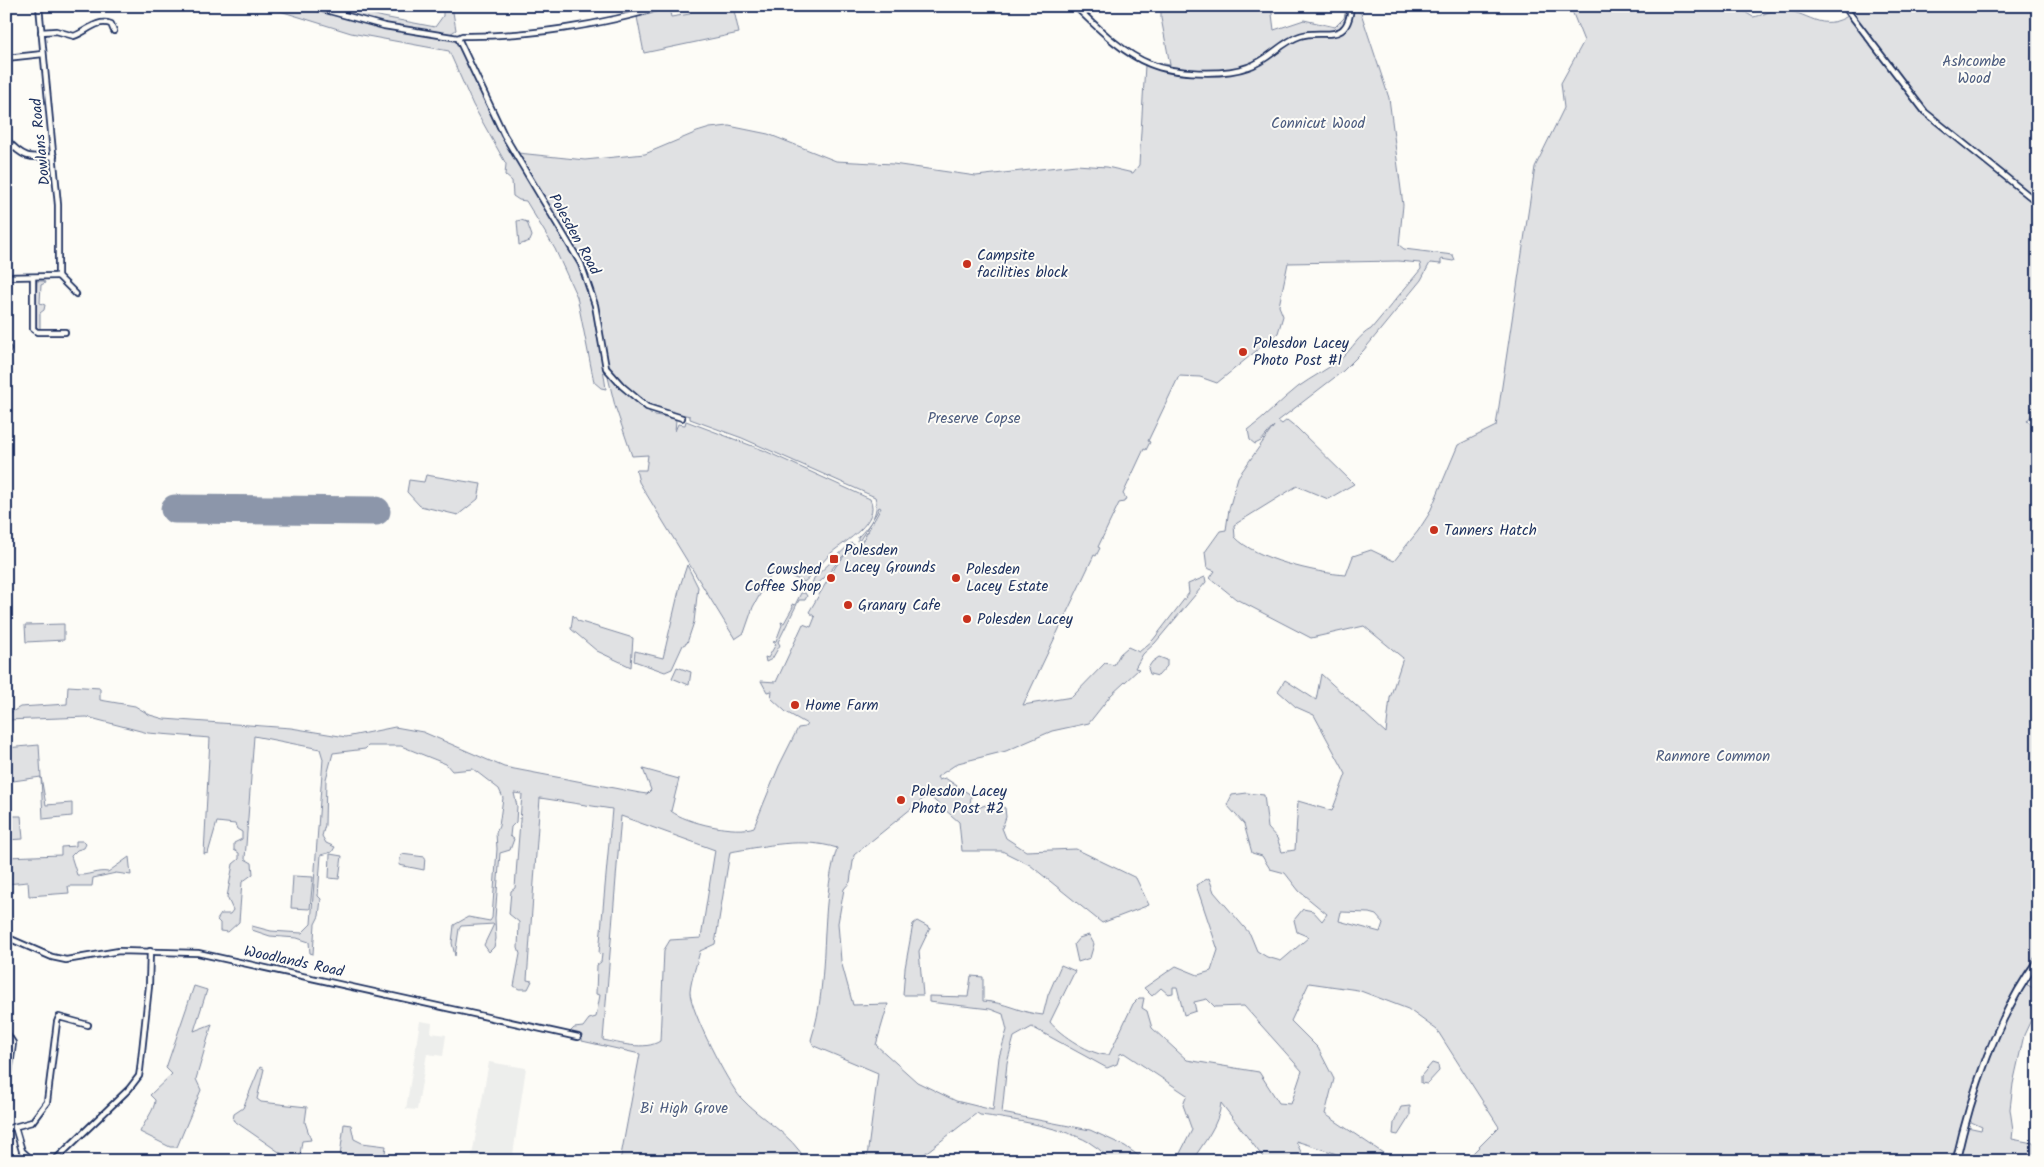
<svg xmlns="http://www.w3.org/2000/svg" width="2044" height="1167" viewBox="0 0 2044 1167" font-family="Kalam,sans-serif">
<rect width="100%" height="100%" fill="#fdfcf7"/>
<filter id="ink" filterUnits="userSpaceOnUse"><feTurbulence type="fractalNoise" baseFrequency=".02" numOctaves="2"/><feDisplacementMap in="SourceGraphic" scale="10" xChannelSelector="R" yChannelSelector="G"/><feConvolveMatrix kernelMatrix="1 2 1 2 8 2 1 2 1" color-interpolation-filters="sRGB"/></filter>
<g filter="url(#ink)">
<g fill="#edeeec">
<path d="M420,1021L432,1023L431,1033L446,1035L443,1056L427,1054L417,1110L406,1109Z"/>
<path d="M489,1062L526,1068L512,1161H471Z"/>
</g>
<g fill="#e0e1e3" stroke="#7e88a0" fill-rule="evenodd">
<path d="M264,6H305L387,29L457,40L501,132L580,266L594,306L606,389L601,388L594,382L577,297L555,249L526,201L519,200L513,196L512,181L505,175L506,164L473,105L449,51L351,33Z"/>
<path d="M316,6H343L383,17L435,27L443,16V6H452L456,30L450,34L385,24Z"/>
<path d="M689,6H733L739,33L644,53L637,17L669,8L671,17L690,14Z"/>
<path d="M1161,6H1271L1274,30L1304,20L1335,27L1344,18L1347,6L1361,13L1389,98L1403,205L1399,245L1404,249L1453,255L1455,260L1453,261L1441,259V264L1430,263L1421,280L1363,351L1343,371L1278,421L1282,424L1287,420L1297,428L1354,484L1328,499L1297,486L1234,525L1235,537C1255,559 1316,573 1346,575L1353,556L1371,550L1394,561L1418,531L1429,514L1458,445L1496,426L1535,167L1564,108L1561,83L1584,41L1570,6H1735L1753,17C1762,16 1770,10 1779,10C1809,10 1820,35 1851,14L1844,6H2038V407L2027,421L2038,429V955L2022,981L1978,1075L1953,1161H1469L1472,1154L1499,1127L1437,1030L1408,1009L1358,990L1309,983L1291,1021L1318,1048L1334,1079L1325,1114L1383,1153L1408,1161H1346L1334,1153L1296,1141L1305,1161H1266L1221,1103C1219,1125 1204,1142 1192,1161H1176L1192,1130L1183,1105L1187,1095L1124,1053L1120,1054L1117,1064L1107,1068L1032,1027L1014,1037L1007,1063L1002,1113L1090,1130L1125,1146L1146,1161H1111C1105,1155 1100,1149 1093,1145C1073,1129 1006,1118 980,1115L977,1113L919,1158V1161H875L867,1157L878,1073L814,1046L811,1040C831,978 818,911 837,848C802,837 766,846 730,852L715,944L700,951C697,964 691,979 690,992C690,1010 728,1084 741,1098C761,1120 791,1133 806,1161H620L640,1054L582,1041V1035L570,1032L574,1028L583,1027L589,1019L596,1017L600,995L596,994L597,965L601,962L602,954L599,953L612,809L540,798L527,980L532,981L528,989H519L514,986L520,954L518,948L519,922L509,914L511,891L515,888L522,794L514,793L517,806L516,822L511,827L510,836L514,839L510,850L500,853L495,918L496,939L494,947L489,952L484,945L494,924L461,926L459,929L455,956L452,943L454,925L468,917L490,921L492,918L497,849L496,833L499,826L503,798L499,789L473,769L452,771L446,764L401,746H368L365,749L333,753L326,779L325,825L322,836L326,843L335,847L332,852L321,855L318,896L321,899L319,916L315,924L313,954L310,953L309,942L297,938L270,936L252,930V926L271,931L302,933L311,924L323,759L320,749L254,736L245,859L252,863L253,874L242,882L239,922L228,932L220,931V923L217,920L221,914H230L233,910L227,897L233,864L239,859V853L234,850V843L242,839V832L237,829L235,824L217,822L208,853L204,854L210,738L148,733L87,717L6,720V712H12L20,707L67,704L68,686L100,688V700L135,706L150,715L164,719L291,728L346,737L395,727L423,732L504,767L640,793L647,794L651,790L643,769L679,779L671,811C686,823 736,834 754,827L779,766L798,728L805,727L807,724L786,712L771,698L772,691L767,692L761,681L776,682L803,624L811,627L815,617L809,612L836,566L845,555L860,545L881,508L879,507L877,512L858,543V537C869,526 880,513 875,497L742,438L690,419V416C679,413 666,413 653,408C636,401 612,378 606,361L598,310L586,270L518,153L585,160L645,154L697,132L710,128L729,126L768,134L836,161L893,164L976,176L1076,165L1107,167L1133,173L1139,165L1145,65L1149,61L1170,65L1161,18ZM1398,261L1420,263L1421,269L1371,329C1359,335 1352,349 1341,359C1328,369 1312,377 1298,387C1280,401 1266,417 1248,430L1250,440L1255,444L1261,441L1274,426L1238,477L1229,509L1226,530L1220,531L1205,552L1207,568L1215,571L1210,578L1236,599L1311,638L1364,626L1403,658L1390,698L1386,733L1321,674L1316,700L1285,680L1278,691L1296,707L1314,715L1346,774L1332,811L1298,801L1295,850L1282,852L1277,838L1268,828L1264,795L1247,793L1232,795L1227,805L1244,824L1252,853L1262,856L1270,869L1285,873L1299,891L1327,914L1322,921L1313,911L1303,909L1294,920L1297,932L1309,937L1281,961L1267,957L1257,951L1250,934L1214,892L1209,878L1196,885L1218,950L1211,971L1198,975L1176,966L1144,988L1152,996L1161,988L1168,994L1173,993V987H1177L1184,1015L1196,1011L1194,1002L1207,999L1215,1007L1244,1006L1302,1071L1291,1104L1279,1103L1259,1072L1187,1060L1152,1028L1147,1011L1142,1008L1144,998H1139L1133,1004L1109,1055C1092,1056 1060,1035 1050,1022L1075,971L1061,965L1048,995L1043,1015C1021,1013 1005,1002 983,1001V977L971,976L968,997L929,996V1002L990,1009L1003,1014L1007,1030L999,1057L993,1110L956,1101L917,1082L876,1045L888,1004L853,1005L841,961L838,923L844,889L850,882L854,855L928,795L959,822L962,851H1002L1030,865L1102,923L1149,905L1136,878L1076,849L1026,851L1006,838L1002,828L1006,817L1005,808L994,802L980,807L970,806L971,795L945,778L939,780L937,777L958,763L1006,751L1052,731L1089,723L1111,695L1139,669L1135,668L1143,654L1155,643L1206,582L1205,577L1188,584L1189,593L1153,640L1139,652L1128,647L1120,654L1114,665L1105,663L1072,697L1023,705L1094,555L1096,556L1100,548L1098,547L1119,503L1124,502L1126,498L1123,494L1144,449L1146,450L1150,442L1148,441L1179,376L1200,377L1217,383L1278,333L1283,316L1279,306L1288,263ZM621,816L715,850L701,938L670,940L664,950L660,1041C645,1051 619,1043 603,1040ZM1341,912L1369,913L1376,915L1383,923L1380,932L1339,921Z"/>
<path d="M521,220L527,222L532,236L530,241L519,245L517,221Z"/>
<path d="M37,281H44L45,283L41,285L40,303L45,305L44,310L40,313V330L35,328Z"/>
<path d="M610,376L650,411V414L676,419L675,431L678,424L685,425L686,421L763,450L870,499C881,522 845,541 831,553C822,562 815,574 804,582L774,569L753,607L744,633L735,639L639,482L636,470H646L648,455L632,456L615,406L608,377Z"/>
<path d="M426,475L481,484L478,499L458,515L420,506L407,492L409,480L424,482Z"/>
<path d="M851,543L856,546C837,556 830,578 810,589L814,578Z"/>
<path d="M687,565L698,587L694,622L687,643L683,645L672,669L665,672L634,661L635,651L663,658L680,586Z"/>
<path d="M801,593H805L807,596L805,600H799L778,642L780,645L772,659L766,662L765,657L768,658L776,644L773,642L776,641L782,625L781,622L784,623L793,607L792,604L795,605Z"/>
<path d="M573,615L578,621L633,638L631,667L597,651L571,629Z"/>
<path d="M64,624V640L26,642L25,625Z"/>
<path d="M1159,657L1167,660V666L1158,676L1150,674L1148,668L1152,662Z"/>
<path d="M677,667L691,672L689,685L672,678Z"/>
<path d="M39,745L41,777L46,805L72,803V816L43,819L41,777L6,782V748Z"/>
<path d="M10,816H21L23,839L6,840V824H10Z"/>
<path d="M76,841H83L86,844L84,848L77,850L71,856L77,875C88,876 97,870 108,872L129,857L131,875L116,873L93,878L92,886H68L69,893L29,896L28,882L6,884V857L61,855V847L76,846Z"/>
<path d="M330,854L342,856L339,879L329,878Z"/>
<path d="M401,854L425,857L424,870L399,865Z"/>
<path d="M293,876L313,877L310,909L291,908Z"/>
<path d="M917,921L930,928L919,951L923,995H903L905,968L913,924Z"/>
<path d="M1089,935L1094,944L1090,958L1078,962L1074,944L1079,938Z"/>
<path d="M2026,984L2038,991V1005L2024,1035L2013,1084L2010,1109L2013,1130L2012,1139L2038,1144V1161H1957L1967,1127L1981,1130L1982,1127L1969,1121L1975,1095L1998,1037Z"/>
<path d="M194,986L207,990L194,1031L212,1024L196,1079L201,1090L177,1147H170L140,1132C144,1122 155,1110 155,1100L150,1095L172,1074L166,1068Z"/>
<path d="M1432,1063L1438,1065L1439,1071L1427,1084L1421,1083V1076Z"/>
<path d="M260,1067L264,1069L257,1099L261,1102L307,1107L305,1122L311,1140L302,1141L299,1161H292L233,1120L234,1114L243,1108Z"/>
<path d="M1410,1106V1116L1398,1135L1393,1134L1394,1123L1401,1107Z"/>
<path d="M344,1124L351,1125L354,1139L362,1143L386,1146L384,1161H363L340,1156Z"/>
</g>
<g fill="none" stroke-linecap="round" stroke-linejoin="round">
<path stroke="#8c96aa" stroke-width="29" d="M175,509L376,511"/>
<g stroke="#1b2f5e" stroke-width="8">
<g id="minor">
<path d="M39,6L58,205V276"/>
<path d="M311,6L384,26L458,38L504,135L581,264L595,305L606,368L622,386L647,407L682,418"/>
<path d="M1075,6C1097,27 1122,53 1150,64C1174,74 1224,76 1248,67C1268,61 1281,42 1300,36C1323,28 1348,47 1351,6"/>
<path d="M1844,6L1925,112L2038,203"/>
<path d="M41,32L56,31L74,36C88,31 96,19 111,24L114,31"/>
<path d="M458,38L462,36C523,37 605,25 663,6"/>
<path d="M6,58L43,54"/>
<path d="M6,139C24,159 29,158 54,156"/>
<path d="M58,276L76,294"/>
<path d="M6,277L58,276"/>
<path d="M33,277V329L37,332H65"/>
<path d="M6,349H8"/>
<path d="M6,937L52,957L66,960L119,951L198,953L578,1037"/>
<path d="M6,1032L13,1043L9,1074"/>
<path d="M15,1127L22,1151L33,1161"/>
<path d="M6,1129L32,1122L47,1102L57,1022L59,1017L88,1025"/>
<path d="M54,1161L129,1089L139,1076L140,1070L149,986L150,951"/>
</g>
</g>
<g stroke="#1b2f5e" stroke-width="9">
<path id="tertiary" d="M1956,1161C1971,1094 1997,1016 2038,960"/>
</g>
<use href="#minor" stroke="#fdfcf7" stroke-width="4.5"/>
<use href="#tertiary" stroke="#fdfcf7" stroke-width="5.5"/>
</g>
</g>
<g fill="#c8321e" stroke="#fdfcf7" stroke-width="2">
<circle cx="967" cy="264" r="5"/>
<circle cx="1243" cy="352" r="5"/>
<circle cx="1434" cy="530" r="5"/>
<rect x="829" y="554" width="10" height="10" rx="2.5"/>
<circle cx="831" cy="578" r="5"/>
<circle cx="956" cy="578" r="5"/>
<circle cx="848" cy="605" r="5"/>
<circle cx="967" cy="619" r="5"/>
<circle cx="795" cy="705" r="5"/>
<circle cx="901" cy="800" r="5"/>
</g>
<g text-anchor="middle" stroke-width="4" stroke-linejoin="round" paint-order="stroke">
<g font-size="15" fill="#4c5c7f" stroke="#fdfcf7">
<text x="1974" y="66">Ashcombe<tspan x="1974" dy="17">Wood</tspan></text>
<text x="1318" y="128">Connicut Wood</text>
<text x="974" y="423">Preserve Copse</text>
<text x="1713" y="761">Ranmore Common</text>
<text x="684" y="1113">Bi High Grove</text>
</g>
<g font-size="15" fill="#1b2f5e" stroke="#fdfcf7">
<text transform="translate(40 142) rotate(-96)" y="5">Dowlans Road</text>
<text transform="translate(575 234) rotate(61)" y="5">Polesden Road</text>
<text transform="translate(294 961) rotate(12)" y="5">Woodlands Road</text>
</g>
<g font-size="15" fill="#1b2f5e" stroke="#fdfcf7" text-anchor="start">
<text x="977" y="260">Campsite<tspan x="977" dy="17">facilities block</tspan></text>
<text x="1253" y="348">Polesdon Lacey<tspan x="1253" dy="17">Photo Post #1</tspan></text>
<text x="1444" y="535">Tanners Hatch</text>
<text x="844" y="555">Polesden<tspan x="844" dy="17">Lacey Grounds</tspan></text>
<text x="821" y="574" text-anchor="end">Cowshed<tspan x="821" dy="17">Coffee Shop</tspan></text>
<text x="966" y="574">Polesden<tspan x="966" dy="17">Lacey Estate</tspan></text>
<text x="858" y="610">Granary Cafe</text>
<text x="977" y="624">Polesden Lacey</text>
<text x="805" y="710">Home Farm</text>
<text x="911" y="796">Polesdon Lacey<tspan x="911" dy="17">Photo Post #2</tspan></text>
</g>
</g>
<rect width="2044" height="1167" fill="none" stroke="#fdfcf7" stroke-width="25"/>
<rect x="12" y="12" width="2019" height="1142" fill="none" stroke="#1b2f5e" stroke-width="2" filter="url(#ink)"/>
</svg>
